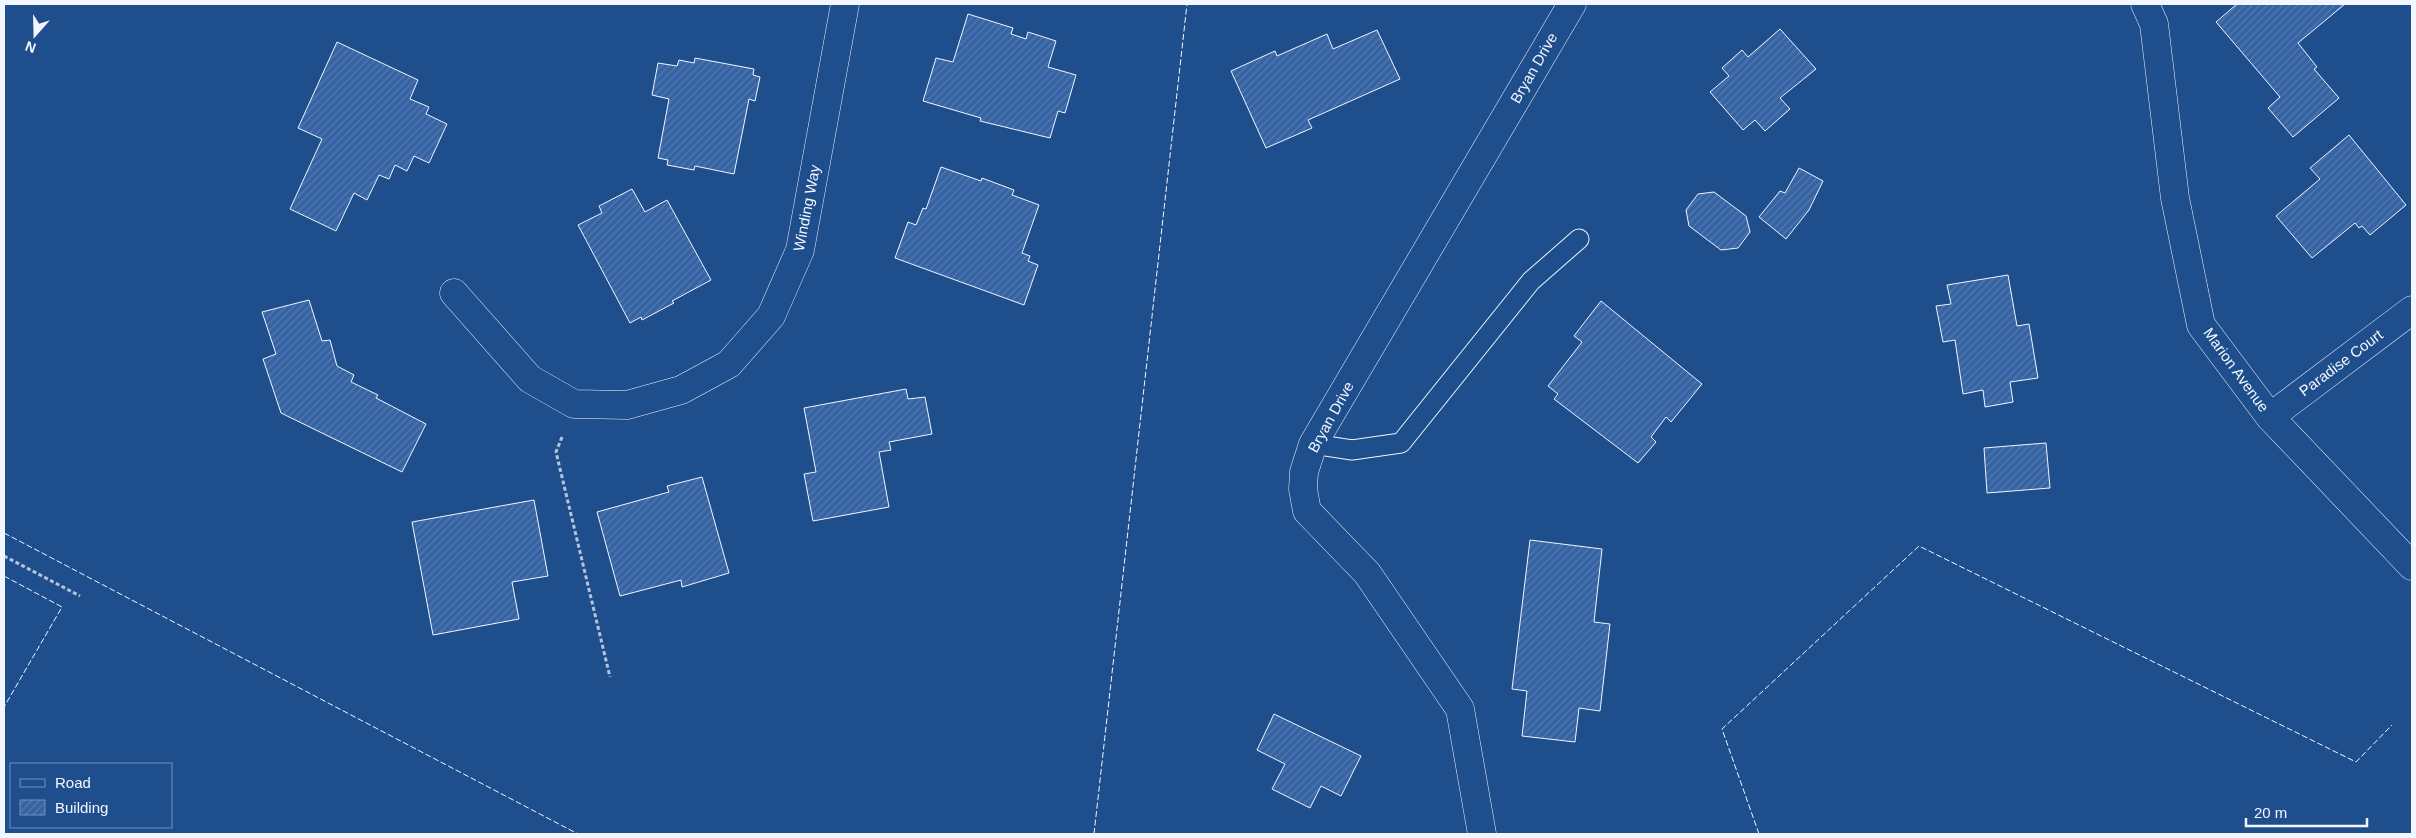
<svg xmlns="http://www.w3.org/2000/svg" width="2416" height="838" viewBox="0 0 2416 838" font-family="Arial,sans-serif">
<defs>
<pattern id="building-hatch" width="6" height="6" patternUnits="userSpaceOnUse" patternTransform="scale(1.25)"><rect width="6" height="6" fill="#3563a3"/><path d="M-1 1l2-2M0 6l6-6M5 7l2-2" fill="none" stroke="#537ab1"/></pattern>
</defs>
<rect width="100%" height="100%" fill="#1f4e8c"/>
<g fill="url(#building-hatch)" stroke="#f2f6ff">
<path d="M2237,4H2345L2298,43L2317,67L2314,69L2339,98L2293,137L2268,108L2280,97L2216,22Z"/>
<path d="M968,14L1013,28L1011,34L1026,39L1028,32L1056,41L1048,67L1076,75L1065,113L1058,111L1050,138L980,121L981,118L923,101L936,58L953,62Z"/>
<path d="M1780,29L1816,69L1780,98L1790,109L1765,131L1755,120L1743,130L1710,92L1729,76L1722,68L1742,50L1748,57Z"/>
<path d="M1377,30L1400,79L1308,120L1312,128L1266,148L1231,71L1275,51L1277,56L1327,34L1333,49Z"/>
<path d="M337,42L418,80L410,99L429,107L426,114L447,124L429,163L414,156L407,171L395,165L389,179L379,175L367,200L354,193L336,231L290,209L322,139L298,128Z"/>
<path d="M695,58L754,69L753,75L760,77L755,101L749,99L734,174L695,166L694,170L667,165L668,160L658,158L669,99L652,95L658,63L677,66L679,60L694,63Z"/>
<path d="M2349,135L2406,205L2370,235L2362,226L2359,228L2355,223L2312,258L2276,216L2320,179L2310,168Z"/>
<path d="M941,167L981,181L982,178L1014,190L1012,195L1039,205L1022,253L1030,256L1028,261L1038,265L1024,305L895,258L908,222L916,225L923,208L926,209Z"/>
<path d="M1799,168L1823,181L1809,210L1786,239L1759,217L1780,191L1785,193Z"/>
<path d="M632,189L645,212L667,200L711,280L672,301L674,303L642,320L641,317L630,323L578,225L602,213L599,206Z"/>
<path d="M1714,192L1746,216L1750,232L1738,248L1721,250L1689,226L1686,210L1698,194Z"/>
<path d="M2008,275L2017,326L2029,324L2038,378L2010,382L2013,402L1985,407L1983,390L1963,394L1955,340L1943,342L1936,306L1951,304L1947,285Z"/>
<path d="M309,300L322,341L330,340L337,366L354,375L351,382L378,395L376,398L426,424L402,472L281,413L263,359L276,354L262,312Z"/>
<path d="M1601,301L1702,384L1671,422L1666,417L1651,437L1656,442L1638,463L1554,399L1558,394L1548,386L1582,342L1574,336Z"/>
<path d="M906,389L908,399L925,397L932,434L889,442L891,450L879,452L889,507L813,521L804,474L816,472L804,408Z"/>
<path d="M2046,443L2050,488L1987,493L1984,448Z"/>
<path d="M702,477L729,573L682,587L681,580L620,596L597,512L669,492L667,486Z"/>
<path d="M534,500L548,576L512,582L519,619L433,635L412,522Z"/>
<path d="M1530,540L1602,549L1594,622L1610,624L1600,711L1579,708L1575,742L1522,736L1527,691L1512,689Z"/>
<path d="M1274,714L1361,756L1341,796L1321,786L1310,808L1272,789L1285,764L1257,750Z"/>
</g>
<g fill="none" stroke-linecap="round" stroke-linejoin="round">
<g stroke="#f2f6ff" stroke-width="21">
<path id="service" d="M1313,444L1352,450L1401,443L1531,281L1579,239"/>
</g>
<g stroke="#f2f6ff" stroke-width="29">
<g id="minor">
<path d="M2145,4L2154,24L2175,198L2201,325L2270,417L2412,566"/>
<path d="M454,293L530,379L574,404L627,405L681,390L729,364L771,316L800,250L845,4"/>
<path d="M2270,417L2412,310"/>
<path d="M1482,834L1460,709L1367,573L1307,511L1303,489L1304,472L1313,444L1572,4"/>
</g>
</g>
<g stroke="#b3c4dc" stroke-width="3" stroke-dasharray="4 2.5" stroke-linecap="butt">
<path d="M562,437L556,452L610,677"/>
<path d="M4,556L80,596"/>
</g>
<use href="#service" stroke="#1f4e8c" stroke-width="19"/>
<use href="#minor" stroke="#1f4e8c" stroke-width="28"/>
<g stroke="#f2f6ff" stroke-width="1" stroke-dasharray="6 2.5" stroke-linecap="butt">
<path d="M4,533L578,834"/>
<path d="M4,576L62,607L4,707"/>
<path d="M1094,834L1187,4"/>
<path d="M1759,834L1722,729L1919,546L2356,762L2392,725"/>
</g>
</g>
<g text-anchor="middle" stroke-width="4" stroke-linejoin="round" paint-order="stroke">
<g font-size="15" fill="#f2f6ff" stroke="#1f4e8c">
<text transform="translate(1534 68) rotate(-60)" y="5">Bryan Drive</text>
<text transform="translate(807 208) rotate(-79)" y="5">Winding Way</text>
<text transform="translate(2341 363) rotate(-37)" y="5">Paradise Court</text>
<text transform="translate(2236 370) rotate(54)" y="5">Marion Avenue</text>
<text transform="translate(1331 417) rotate(-61)" y="5">Bryan Drive</text>
</g>
</g>
<rect width="2416" height="838" fill="none" stroke="#f2f6ff" stroke-width="10"/>
<rect x="10" y="763" width="162" height="65" fill="#1f4e8c" stroke="#7391ba"/>
<rect x="20" y="779" width="25" height="8" fill="#1f4e8c" stroke="#7391ba"/>
<text x="55" y="788" font-size="15" fill="#f2f6ff">Road</text>
<rect x="20" y="800" width="25" height="15" fill="url(#building-hatch)" stroke="#7391ba"/>
<text x="55" y="813" font-size="15" fill="#f2f6ff">Building</text>
<g transform="translate(35 35) rotate(200)" stroke="#1f4e8c" stroke-width="4" paint-order="stroke">
<path d="M0-4L9 19L0 12L-9 19Z" fill="#f2f6ff"/>
<text y="-8" font-size="14" font-weight="bold" text-anchor="middle" fill="#f2f6ff">N</text>
</g>
<path d="M2246 818v8h121v-8" fill="none" stroke="#f2f6ff" stroke-width="2.5"/>
<text x="2254" y="818" font-size="15" fill="#f2f6ff" stroke="#1f4e8c" stroke-width="4" paint-order="stroke">20 m</text>
</svg>
